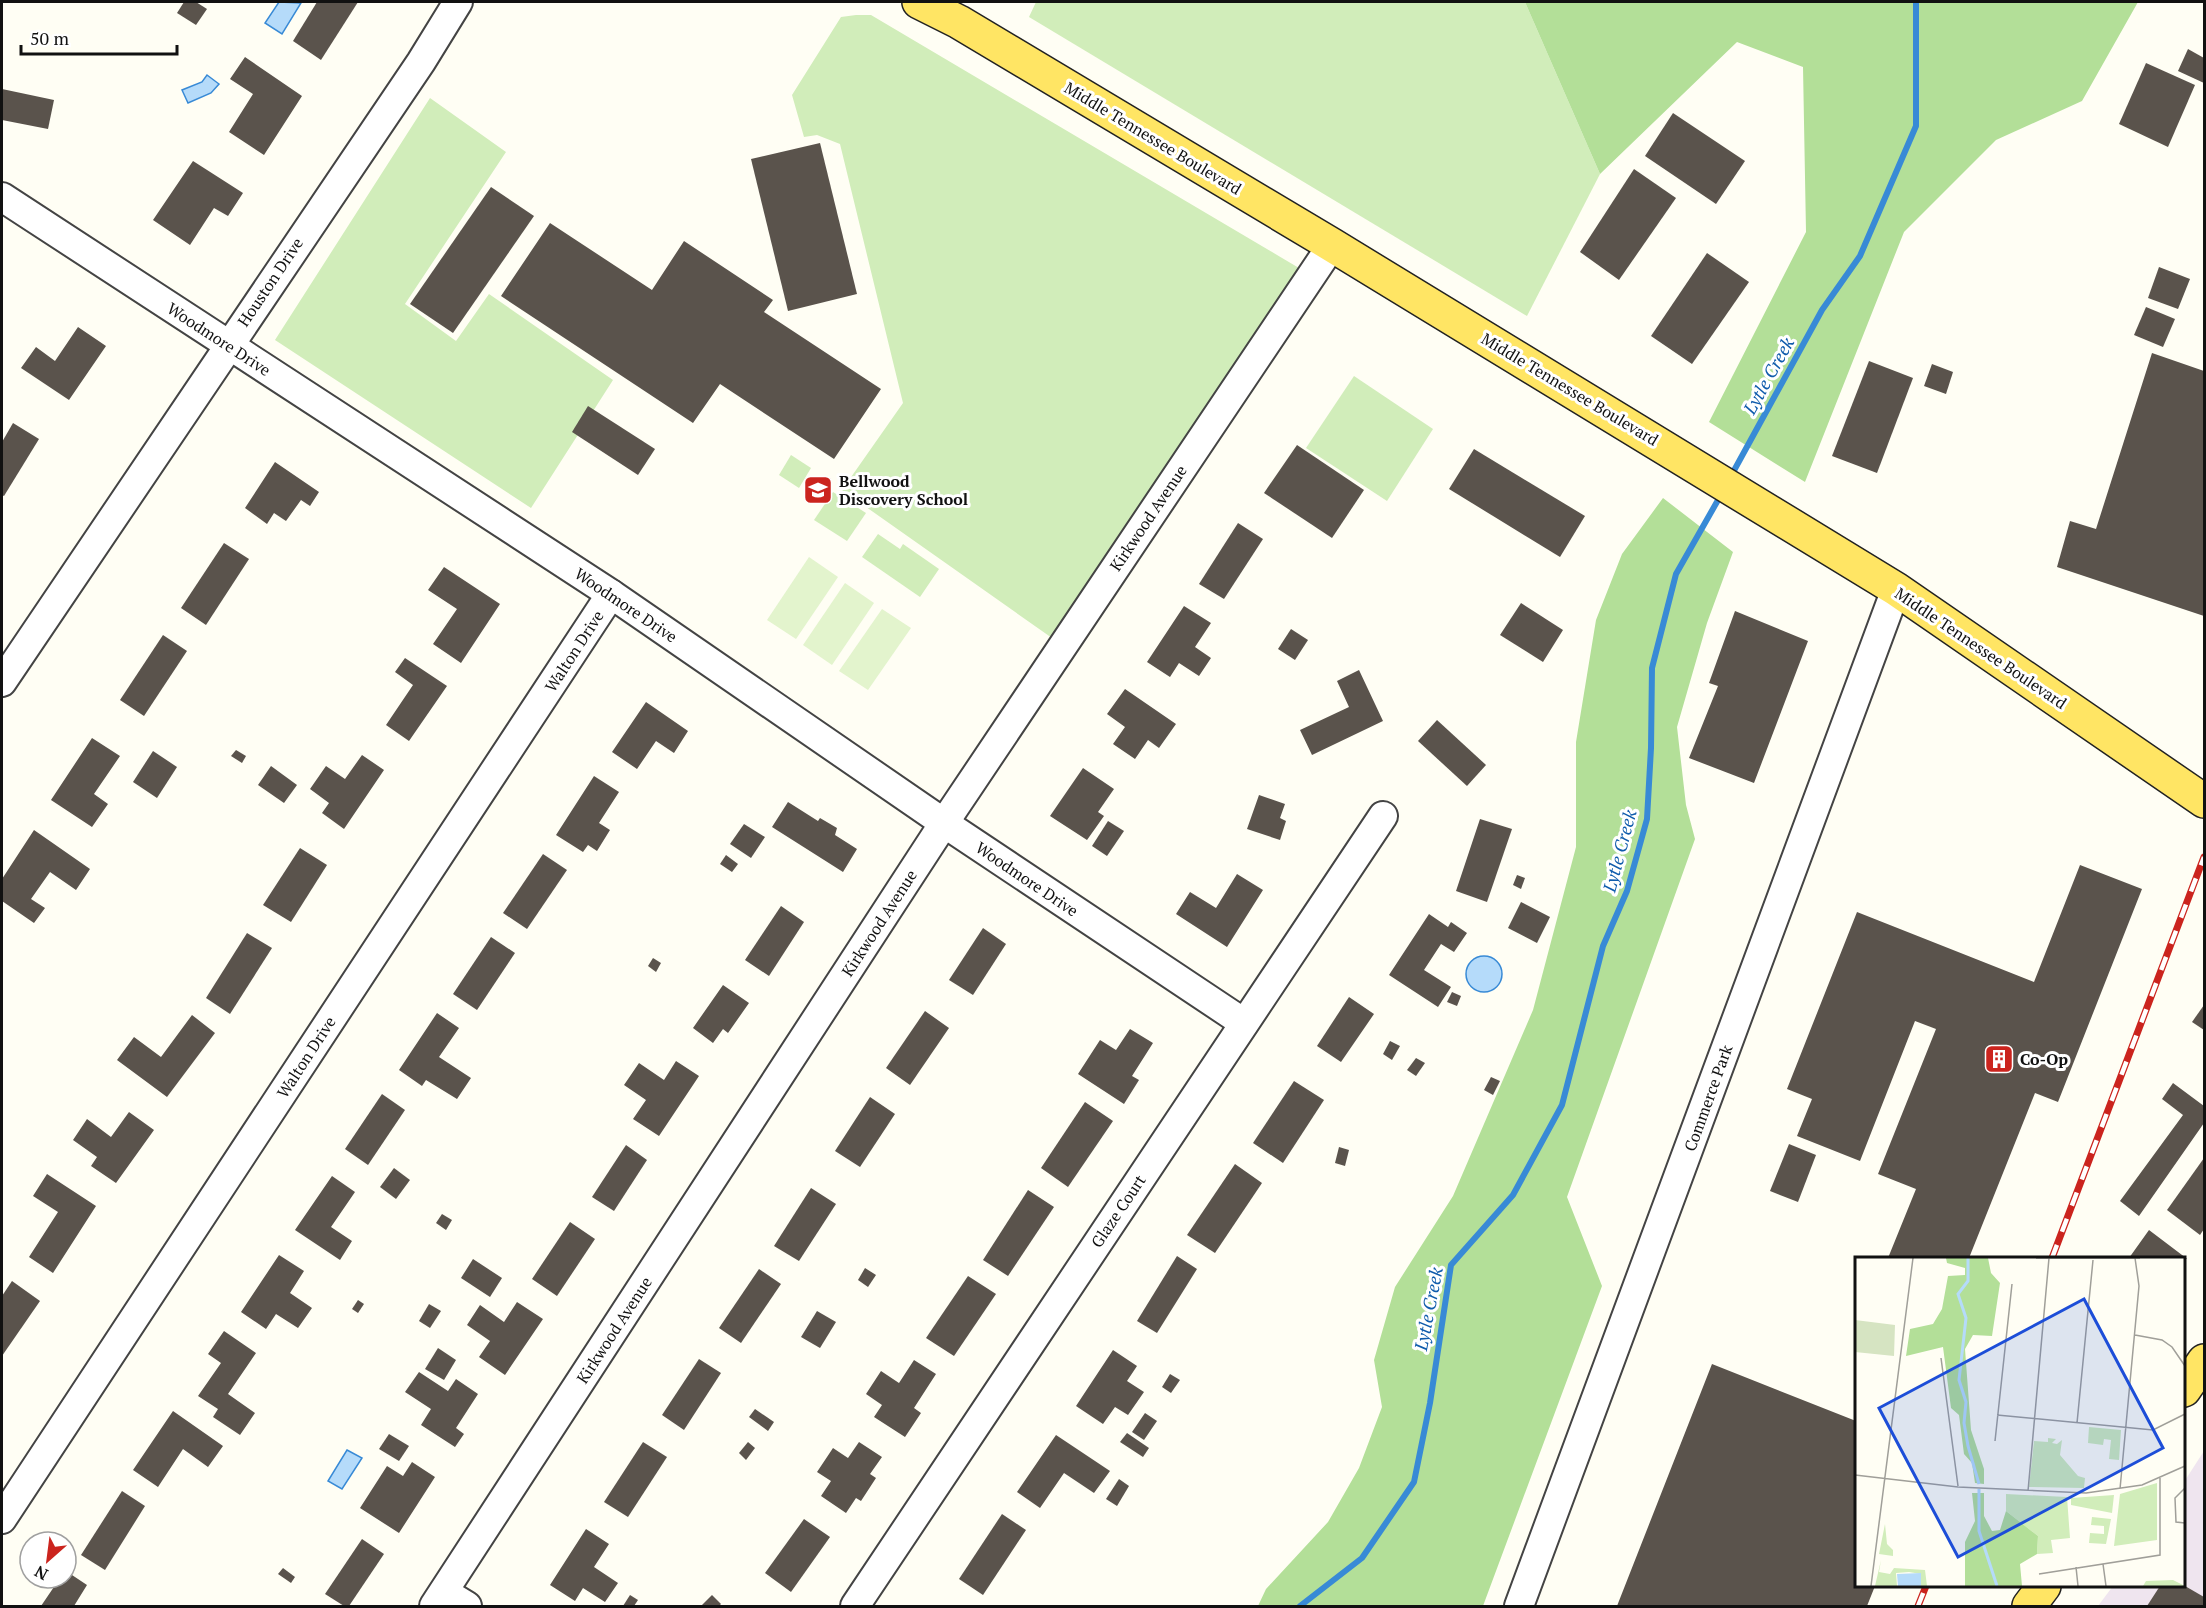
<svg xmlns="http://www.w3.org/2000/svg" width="2206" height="1608" viewBox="0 0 2206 1608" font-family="'PT Serif',serif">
<rect width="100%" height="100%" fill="#fffef4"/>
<path fill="#efe5ef" d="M2204,1451V1606H2098L2113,1586H2184V1482Z"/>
<g fill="#d1edba">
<path d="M1036,2H1525L1600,174L1527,316L1029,17Z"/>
<path d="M856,15H871L1299,268L1052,638L842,490L903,403L840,144L817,135L804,137L792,95L841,17Z"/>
<path d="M430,98L506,152L405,304L456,341L489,294L613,380L531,508L275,340Z"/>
<path d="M1354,376L1433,429L1387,501L1306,448Z"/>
<path d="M791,455L811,468L799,488L779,475Z"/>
<path d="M833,492L866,513L847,541L814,520Z"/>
<path d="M878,534L900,549L903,544L939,569L920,597L862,557Z"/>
</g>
<g fill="#b3df98">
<path d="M1525,2H2138L2082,101L1996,140L1904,232L1805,482L1709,422L1806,232L1803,67L1737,42L1600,174Z"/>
<path d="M1663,498L1733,552L1707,623L1677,727L1686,805L1695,839L1567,1197L1602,1286L1483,1606H1258L1266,1589L1328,1522L1359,1468L1382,1407L1374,1360L1395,1287L1453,1196L1533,1010L1576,847V742L1596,620L1622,554Z"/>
</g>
<g fill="#e3f4cd">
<path d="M809,557L838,577L796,639L767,620Z"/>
<path d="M845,583L874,603L832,665L803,645Z"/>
<path d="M882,609L911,628L868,690L839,671Z"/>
</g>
<g fill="#b5dbfa" stroke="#388ad6" stroke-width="1.5">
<path d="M279,2L301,3L282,34L265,23Z"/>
<path d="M207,75L219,84L211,93L188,103L182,90L202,82Z"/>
<circle cx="1484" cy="974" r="18"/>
<path d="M347,1450L362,1458L342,1489L328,1481Z"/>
</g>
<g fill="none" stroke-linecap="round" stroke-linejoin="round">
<g stroke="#388ad6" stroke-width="6">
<path d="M1731,476L1822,310L1860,256L1916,126V2"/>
<path d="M1300,1606L1362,1558L1414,1482L1430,1403L1451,1265L1513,1195L1562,1105L1603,946L1627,891L1647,819L1651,748L1652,668L1676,574L1722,493"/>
</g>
</g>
<g fill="#5a534c">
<path d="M184,2H196L207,9L196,25L177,13Z"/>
<path d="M317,2H358L321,60L293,41Z"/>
<path d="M2188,49L2204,58V83L2178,71Z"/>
<path d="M245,57L302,96L264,155L229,132L253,94L230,79Z"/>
<path d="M2146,63L2195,85L2168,147L2119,124Z"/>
<path d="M2,89L54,100L48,129L2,120Z"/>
<path d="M1673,113L1745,161L1716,204L1645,156Z"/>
<path d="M820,143L857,294L788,311L751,159Z"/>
<path d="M193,161L243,193L228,216L214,208L190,245L153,220Z"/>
<path d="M1634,169L1676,198L1619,280L1580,252Z"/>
<path d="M491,187L534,216L453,333L410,304Z"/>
<path d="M550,223L652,290L684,241L773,300L764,312L881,389L834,459L720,384L693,423L501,296Z"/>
<path d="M1707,253L1749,282L1692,364L1651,336Z"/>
<path d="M2159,267L2190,279L2178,309L2148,298Z"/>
<path d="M2146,307L2175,319L2163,347L2134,335Z"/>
<path d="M78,327L106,346L69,400L21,368L36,347L55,361Z"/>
<path d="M2152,353L2204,371V616L2057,567L2070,521L2096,529Z"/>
<path d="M1869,361L1913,378L1877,473L1832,456Z"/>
<path d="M1932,364L1953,372L1946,394L1924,386Z"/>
<path d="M588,406L655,449L638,475L572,432Z"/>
<path d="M13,423L39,439L4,496L2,495V442Z"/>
<path d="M1297,445L1364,490L1332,538L1264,493Z"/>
<path d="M1474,449L1585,516L1560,557L1449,489Z"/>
<path d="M275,462L319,492L310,506L301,500L286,521L274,513L267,524L245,508Z"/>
<path d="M1238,523L1263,539L1224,599L1199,584Z"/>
<path d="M224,543L249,559L206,625L181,608Z"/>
<path d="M444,567L500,604L461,663L433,644L457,609L428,590Z"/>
<path d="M1521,603L1563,630L1543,662L1500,635Z"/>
<path d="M1184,606L1211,623L1195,647L1211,658L1199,676L1179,663L1170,677L1147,662Z"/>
<path d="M1735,611L1808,641L1754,783L1689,758L1718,686L1709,683Z"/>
<path d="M1291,629L1308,640L1295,660L1278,649Z"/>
<path d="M163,635L187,651L144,716L120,700Z"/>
<path d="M405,658L447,686L409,741L386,725L413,685L395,672Z"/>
<path d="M1359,670L1383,721L1312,755L1300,730L1349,707L1337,681Z"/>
<path d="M1125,689L1176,724L1159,748L1148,740L1135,759L1113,744L1125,727L1107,714Z"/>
<path d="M646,702L688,731L674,753L656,741L637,769L612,752Z"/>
<path d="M1437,720L1486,765L1467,786L1418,741Z"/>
<path d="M92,738L120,756L94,794L108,804L92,827L51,800Z"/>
<path d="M236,750L246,756L242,763L231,756Z"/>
<path d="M153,751L177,767L157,798L133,782Z"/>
<path d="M362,755L384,770L344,829L322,813L329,803L310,789L326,766L345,779Z"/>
<path d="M271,766L297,785L284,803L258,785Z"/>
<path d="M1083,768L1114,789L1098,812L1104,816L1087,840L1050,816Z"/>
<path d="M594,776L619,792L599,823L610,830L597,851L588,845L583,852L556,835Z"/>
<path d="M1259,795L1285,804L1280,818L1286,821L1280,840L1247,829Z"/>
<path d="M788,802L818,821L820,818L837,828L835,835L857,849L843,872L772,827Z"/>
<path d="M1480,819L1512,829L1487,902L1456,891Z"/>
<path d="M1108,821L1124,831L1107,856L1092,846Z"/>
<path d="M744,824L765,837L751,858L730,844Z"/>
<path d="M34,830L90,869L76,890L50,872L31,899L45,908L34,923L2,901V879Z"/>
<path d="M300,848L327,865L291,922L263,905Z"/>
<path d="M543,854L567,870L527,929L503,913Z"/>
<path d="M726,855L738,864L732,872L720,864Z"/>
<path d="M2080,865L2142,889L2058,1102L2035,1093L1969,1258H1888L1916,1189L1878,1174L1936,1029L1915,1021L1860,1161L1797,1136L1812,1099L1787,1089L1857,912L2034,982Z"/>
<path d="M1237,874L1263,890L1227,947L1176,914L1190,892L1216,908Z"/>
<path d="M1517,875L1525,878L1521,889L1513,885Z"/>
<path d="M1521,902L1550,917L1537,943L1508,928Z"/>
<path d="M781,906L804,922L769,976L745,960Z"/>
<path d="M1429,914L1448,927L1451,922L1467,933L1454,952L1441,944L1424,970L1451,987L1438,1007L1389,975Z"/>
<path d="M983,928L1006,944L973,995L949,980Z"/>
<path d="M247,933L272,948L230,1014L206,998Z"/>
<path d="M491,937L515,953L477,1010L453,994Z"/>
<path d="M653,958L661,963L656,972L648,966Z"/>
<path d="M723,985L749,1003L728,1033L723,1029L713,1043L693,1028Z"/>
<path d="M1452,992L1461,996L1457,1006L1447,1002Z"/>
<path d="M1349,997L1374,1014L1341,1062L1317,1046Z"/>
<path d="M2204,1005V1030L2192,1022Z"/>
<path d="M925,1011L949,1028L910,1085L886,1068Z"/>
<path d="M437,1013L459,1028L439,1057L471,1078L457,1099L426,1080L422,1086L399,1070Z"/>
<path d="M192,1015L215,1033L167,1097L117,1060L134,1037L161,1057Z"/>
<path d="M1130,1029L1153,1043L1132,1076L1139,1080L1124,1104L1078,1074L1100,1040L1116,1050Z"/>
<path d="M1390,1041L1400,1046L1392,1060L1383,1054Z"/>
<path d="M1416,1058L1425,1063L1416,1076L1407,1070Z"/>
<path d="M676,1061L699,1076L659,1136L633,1119L646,1100L624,1085L639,1063L664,1080Z"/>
<path d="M1491,1077L1500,1081L1493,1095L1484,1090Z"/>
<path d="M1294,1081L1324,1100L1283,1163L1253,1143Z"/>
<path d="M2173,1083L2204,1106V1123L2139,1216L2120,1201L2183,1115L2162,1099Z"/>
<path d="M382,1094L405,1110L368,1165L345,1149Z"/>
<path d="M870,1097L895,1114L860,1167L835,1151Z"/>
<path d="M1085,1102L1113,1121L1068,1187L1041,1168Z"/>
<path d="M129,1112L154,1130L116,1183L91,1166L97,1157L73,1140L87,1119L111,1137Z"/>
<path d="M1789,1144L1816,1155L1798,1202L1770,1191Z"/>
<path d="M626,1145L647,1160L614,1211L592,1197Z"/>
<path d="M1339,1147L1349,1150L1345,1166L1335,1163Z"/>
<path d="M2204,1158V1229L2200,1235L2167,1210Z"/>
<path d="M1235,1164L1262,1183L1215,1253L1187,1235Z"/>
<path d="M394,1168L410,1180L396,1199L380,1187Z"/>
<path d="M47,1174L96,1206L53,1273L29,1257L58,1212L33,1196Z"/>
<path d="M332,1176L355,1192L331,1227L352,1241L340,1260L295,1230Z"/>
<path d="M811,1188L836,1204L799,1261L774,1246Z"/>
<path d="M1028,1190L1054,1207L1008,1276L983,1260Z"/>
<path d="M442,1214L452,1220L446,1230L436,1223Z"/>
<path d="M570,1222L595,1239L557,1296L532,1279Z"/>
<path d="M2149,1230L2186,1258H2187L2184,1261V1258H2129Z"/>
<path d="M279,1255L304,1271L290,1293L312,1308L298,1328L276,1314L266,1329L241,1312Z"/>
<path d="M1177,1256L1197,1269L1157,1333L1137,1321Z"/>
<path d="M473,1259L502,1278L490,1297L461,1278Z"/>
<path d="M865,1268L876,1275L868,1287L858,1280Z"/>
<path d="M759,1269L781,1284L741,1343L719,1328Z"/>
<path d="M968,1276L996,1294L954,1356L926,1338Z"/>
<path d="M12,1281L40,1301L2,1356V1296Z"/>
<path d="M358,1300L364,1304L358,1313L352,1309Z"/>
<path d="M517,1302L543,1319L505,1375L479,1357L490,1341L467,1325L480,1305L504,1322Z"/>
<path d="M429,1304L441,1311L430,1328L419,1321Z"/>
<path d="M817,1311L836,1322L820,1348L801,1337Z"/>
<path d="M224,1331L256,1353L228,1394L255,1413L240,1435L213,1417L218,1409L198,1396L221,1363L208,1354Z"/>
<path d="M438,1348L456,1360L444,1380L425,1369Z"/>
<path d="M1113,1350L1137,1366L1127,1381L1144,1392L1128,1415L1115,1407L1103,1424L1076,1406Z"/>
<path d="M699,1359L721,1373L684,1430L662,1415Z"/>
<path d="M914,1360L936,1374L914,1408L921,1413L905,1437L874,1417L882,1405L866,1394L881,1371L899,1383Z"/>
<path d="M1712,1364L1856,1421V1586H1875L1867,1606H1617Z"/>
<path d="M419,1372L448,1391L456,1379L478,1394L456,1428L464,1434L455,1447L421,1425L431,1409L405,1392Z"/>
<path d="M1170,1374L1180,1380L1171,1393L1162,1387Z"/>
<path d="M755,1409L774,1422L768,1431L749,1417Z"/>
<path d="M173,1411L223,1446L208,1467L183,1449L158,1487L133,1470Z"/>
<path d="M1145,1413L1157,1421L1144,1440L1132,1432Z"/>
<path d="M1127,1433L1149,1448L1143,1457L1120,1442Z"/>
<path d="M389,1434L409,1446L399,1461L379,1449Z"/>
<path d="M1056,1435L1110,1471L1094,1493L1064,1473L1040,1508L1017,1492Z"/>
<path d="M643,1442L667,1457L628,1517L604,1502Z"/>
<path d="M748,1442L755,1448L746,1460L739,1453Z"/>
<path d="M859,1442L882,1457L870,1474L876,1478L861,1501L856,1498L846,1513L821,1496L831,1481L817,1472L833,1448L848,1458Z"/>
<path d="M412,1462L435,1477L399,1533L360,1508L387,1466L403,1476Z"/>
<path d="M1119,1479L1129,1486L1117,1506L1106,1499Z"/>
<path d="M122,1491L145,1506L105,1570L81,1555Z"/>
<path d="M1002,1514L1026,1530L983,1595L959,1579Z"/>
<path d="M804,1519L830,1537L791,1592L765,1573Z"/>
<path d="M586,1529L609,1544L594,1567L618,1583L605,1602L583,1588L575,1601L550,1585Z"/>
<path d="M362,1539L384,1554L349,1606H344L325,1594Z"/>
<path d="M283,1568L295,1577L291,1583L278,1574Z"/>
<path d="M66,1571L87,1585L74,1606H41L60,1578H66Z"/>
<path d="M2160,1586H2185L2204,1597V1606H2147Z"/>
<path d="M630,1595L638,1600L634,1606H623Z"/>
<path d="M712,1595L721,1604L719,1606H701Z"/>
</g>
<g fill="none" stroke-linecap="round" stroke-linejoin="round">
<g stroke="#444" stroke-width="32">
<g id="minor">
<path d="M2,197L611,594L944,823L1244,1023"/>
<path d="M2,682L421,62L458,2"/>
<path d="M2,1519L611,594"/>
<path d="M444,1592L467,1606"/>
<path d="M434,1606L944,823L1332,245"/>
<path d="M855,1606L1383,816"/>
<path d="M1519,1606L1896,589"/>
</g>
</g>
<g stroke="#222" stroke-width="36">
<g id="major">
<path d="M919,2L959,22L1332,245L1896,589L2204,801"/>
<path d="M2184,1390L2204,1361"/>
<path d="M2029,1606L2044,1586"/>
</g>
</g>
<use href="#minor" stroke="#fff" stroke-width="28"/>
<use href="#major" stroke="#ffe564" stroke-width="33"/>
<g stroke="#cb241e" stroke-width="7">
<g id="rail">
<path d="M2052,1258L2204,857"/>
<path d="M1918,1606L1926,1586"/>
</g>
</g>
<use href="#rail" stroke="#fff" stroke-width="4.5" stroke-dasharray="14" stroke-linecap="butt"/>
</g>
<defs>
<g id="school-square" transform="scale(1.5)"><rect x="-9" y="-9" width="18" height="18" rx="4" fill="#cb241e" stroke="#fff"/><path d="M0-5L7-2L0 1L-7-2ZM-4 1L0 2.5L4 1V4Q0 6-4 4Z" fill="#fff"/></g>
<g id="building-square" transform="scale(1.5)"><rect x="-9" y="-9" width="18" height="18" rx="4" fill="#cb241e" stroke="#fff"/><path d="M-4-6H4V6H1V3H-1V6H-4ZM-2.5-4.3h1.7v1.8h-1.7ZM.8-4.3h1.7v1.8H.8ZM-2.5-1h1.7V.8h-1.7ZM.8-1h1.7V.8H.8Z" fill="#fff"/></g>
</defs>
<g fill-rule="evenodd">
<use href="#school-square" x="818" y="490"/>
<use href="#building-square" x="1999" y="1059"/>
</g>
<g text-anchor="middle" stroke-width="6" stroke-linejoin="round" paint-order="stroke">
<g font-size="16" fill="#111" stroke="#fff">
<text transform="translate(1153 138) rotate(31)" y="6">Middle Tennessee Boulevard</text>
<text transform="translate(270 282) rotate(-56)" y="6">Houston Drive</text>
<text transform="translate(219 339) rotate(33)" y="6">Woodmore Drive</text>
<text transform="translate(1570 389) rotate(31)" y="6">Middle Tennessee Boulevard</text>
<text transform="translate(1148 518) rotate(-56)" y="6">Kirkwood Avenue</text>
<text transform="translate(626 605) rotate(34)" y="6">Woodmore Drive</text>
<text transform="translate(1981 648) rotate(34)" y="6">Middle Tennessee Boulevard</text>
<text transform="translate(574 651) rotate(-57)" y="6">Walton Drive</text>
<text transform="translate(1027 879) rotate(34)" y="6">Woodmore Drive</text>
<text transform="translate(879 923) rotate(-57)" y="6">Kirkwood Avenue</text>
<text transform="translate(306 1057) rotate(-57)" y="6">Walton Drive</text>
<text transform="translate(1708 1098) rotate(-70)" y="6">Commerce Park</text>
<text transform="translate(1118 1211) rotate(-56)" y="6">Glaze Court</text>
<text transform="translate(614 1330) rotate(-57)" y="6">Kirkwood Avenue</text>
</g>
<g font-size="16" font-weight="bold" fill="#111" stroke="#fff" text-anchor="start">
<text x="839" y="487">Bellwood<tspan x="839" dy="18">Discovery School</tspan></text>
<text x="2020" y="1065">Co-Op</text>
</g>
<g font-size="18" font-style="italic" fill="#105cac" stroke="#fff">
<text transform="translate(1769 376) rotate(-61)" y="6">Lytle Creek</text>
<text transform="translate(1620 851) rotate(-75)" y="6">Lytle Creek</text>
<text transform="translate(1429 1309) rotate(-79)" y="6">Lytle Creek</text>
</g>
</g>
<g transform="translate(1855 1257)">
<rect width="330" height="330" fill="#fffef4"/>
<path d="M234,170L266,173L264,203L254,202L256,183L249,182L248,188L233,186ZM193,181L201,182L197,186L202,187L207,183L205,198L223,219L230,221L229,231L174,230L179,184L193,185ZM302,226V283L259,289L265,237ZM151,237L212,240L215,281L196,283L198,296L182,297L183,279L151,254ZM259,238L257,256L216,248V241ZM237,260L256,262L251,287L234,286L235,276L249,277V269L236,268ZM30,267L32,287L38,293V299L24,297ZM26,303L24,315L35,317L39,311L70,313L72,329H57L66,317L54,315L41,316L42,329H20ZM318,323L330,329H288L291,324Z" fill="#d1edba"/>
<path d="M91,1H133L136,16L145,26L137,79L118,78L110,92L116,173L129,212V227L120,226L117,206L109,197L104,158L96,151L88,90L51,99L55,72L78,67L87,52L93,19L110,18V11L92,6ZM117,236H129V259L137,274L145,273L151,254L183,279L182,297L165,307L167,329H110V285L120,264Z" fill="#b3df98"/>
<path d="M0,63L40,68L39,99L0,95Z" fill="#d6e4c2"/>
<path d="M66,316V329H43L42,317Z" fill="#b5dbfa"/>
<path fill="none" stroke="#b5dbfa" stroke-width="3" d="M113,1V24L103,37L111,61L104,123L111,145L109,166L113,189L124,227M124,232V274L142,329"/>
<path fill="none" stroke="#a09f99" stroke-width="1.5" d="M181,1H285M280,78L307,83L317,90L330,109M86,101L103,229M142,158L298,173L330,157M222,166L238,3M140,184L157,27M0,218L103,230L231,236L287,228L330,209M330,231L320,241L321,265L330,266M265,232L284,29L280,1M173,234L194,1M248,307L251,329M221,310L223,329M184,317L305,298V221M16,329L58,1"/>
<path fill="#1d4ed8" fill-opacity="0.15" stroke="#1d4ed8" stroke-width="3" d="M229,42L308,191L103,300L24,151Z"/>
<rect width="330" height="330" fill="none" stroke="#111" stroke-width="3"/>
</g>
<rect width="2206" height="1608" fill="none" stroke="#111111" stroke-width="6"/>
<g transform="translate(48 1560) rotate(208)"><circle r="28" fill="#ffffff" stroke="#a0a0a0" stroke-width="1.5"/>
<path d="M0-4.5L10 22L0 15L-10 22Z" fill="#cb241e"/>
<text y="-9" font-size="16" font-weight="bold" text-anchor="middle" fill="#111111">N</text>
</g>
<path d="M21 45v9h156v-9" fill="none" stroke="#111111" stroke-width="3"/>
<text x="30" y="45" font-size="18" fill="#111111" stroke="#ffffff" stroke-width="4.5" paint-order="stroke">50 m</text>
</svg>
